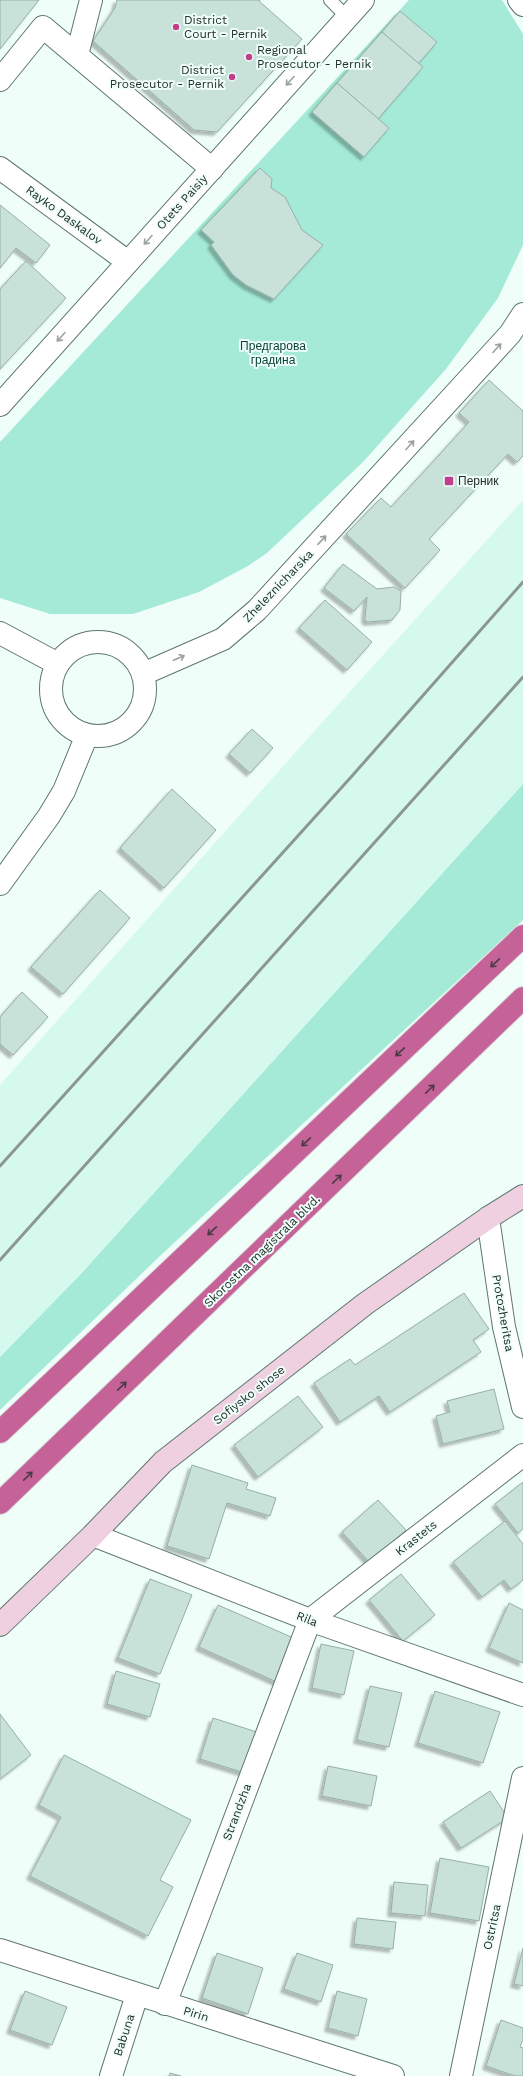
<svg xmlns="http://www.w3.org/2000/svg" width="523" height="2076" viewBox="0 0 523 2076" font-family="'Work Sans',sans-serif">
<defs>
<filter id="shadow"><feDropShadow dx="-3.5" dy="3.5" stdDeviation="1" flood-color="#0004"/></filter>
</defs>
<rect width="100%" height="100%" fill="#effef9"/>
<path fill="#d6f9ee" d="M523,500V784L80,1275L0,1357V1085L318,727Z"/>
<g fill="#a4ead6">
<path d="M409,0H502L523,34V245L498,298L446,369L363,462L267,553L248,566L199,592L133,614H50L0,598V442Z"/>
<path d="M523,784V920L161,1255L0,1410V1357L80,1275Z"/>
</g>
<g fill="#c8e1d9" stroke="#96afa7" filter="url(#shadow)">
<path d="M0,0H39L0,49Z"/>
<path d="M117,0H260L259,1L302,39L217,132L194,130L93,41L115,8Z"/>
<path d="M400,11L437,42L418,64L382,32Z"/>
<path d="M382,32L423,67L378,119L337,83Z"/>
<path d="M337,83L389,128L364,157L312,112Z"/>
<path d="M260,168L272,179L271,188L285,197L302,230L323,245L274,299L246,285L233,275L211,245L214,242L201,230Z"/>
<path d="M0,205L50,245L36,263L16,248L0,268Z"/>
<path d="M26,261L66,298L0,369V289Z"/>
<path d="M489,380L523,411V456L517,462L508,454L429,539L440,550L405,588L346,534L381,498L391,507L430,465L469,422L459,413Z"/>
<path d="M343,564L377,589L394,587L401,591L400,610L392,620L367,622L365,619L367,597L354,611L324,588Z"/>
<path d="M325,600L372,642L347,670L299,628Z"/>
<path d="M252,729L273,748L250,773L229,754Z"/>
<path d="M172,789L216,830L164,888L120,848Z"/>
<path d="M100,890L130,918L63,994L31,967Z"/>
<path d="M22,992L48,1017L13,1055L0,1044V1017Z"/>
<path d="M464,1293L489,1329L473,1340L481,1352L390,1412L379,1396L340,1422L314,1383L350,1359L355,1365Z"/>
<path d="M494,1389L504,1429L443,1444L436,1416L450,1412L447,1401Z"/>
<path d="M298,1396L323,1427L258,1477L234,1445Z"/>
<path d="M192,1465L248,1483L246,1489L276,1498L270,1516L227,1503L209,1559L167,1546Z"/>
<path d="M523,1482V1529L518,1533L495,1504Z"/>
<path d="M378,1500L406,1530L370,1563L342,1532Z"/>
<path d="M505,1521L523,1544V1580L511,1589L504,1580L482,1597L453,1562Z"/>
<path d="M401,1574L435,1615L403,1641L369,1600Z"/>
<path d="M150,1579L192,1595L160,1674L118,1658Z"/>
<path d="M509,1603L523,1610V1663L489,1648Z"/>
<path d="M218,1605L298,1640L279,1683L199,1647Z"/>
<path d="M321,1644L354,1651L344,1695L312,1688Z"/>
<path d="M116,1671L160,1684L150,1717L107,1704Z"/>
<path d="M370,1686L402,1693L389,1747L357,1740Z"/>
<path d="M435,1691L500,1712L483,1763L418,1743Z"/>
<path d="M0,1714L31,1755L0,1779Z"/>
<path d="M213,1718L260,1733L248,1774L200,1759Z"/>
<path d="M64,1755L191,1820L160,1880L173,1887L148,1936L30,1876L61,1817L39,1805Z"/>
<path d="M328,1766L377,1776L371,1806L322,1796Z"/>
<path d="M490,1791L508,1818L461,1848L443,1822Z"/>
<path d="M440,1858L489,1867L479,1921L430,1913Z"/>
<path d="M394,1882L428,1885L425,1916L391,1913Z"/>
<path d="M357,1918L396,1922L393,1949L354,1944Z"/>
<path d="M523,1948V1986L514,1984Z"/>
<path d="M217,1953L263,1968L248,2014L202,1998Z"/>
<path d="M297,1953L333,1965L321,2002L284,1989Z"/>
<path d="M25,1991L67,2007L52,2045L10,2030Z"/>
<path d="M337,1991L367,1999L358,2036L328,2028Z"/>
<path d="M501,2020L523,2028V2039L520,2047L523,2048V2076H515L486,2066Z"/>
<path d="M170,2073L181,2076H169Z"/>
</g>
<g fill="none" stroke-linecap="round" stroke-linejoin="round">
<g stroke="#607670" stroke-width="14">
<path id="lane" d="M330,0L347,17"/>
</g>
<g stroke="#607670" stroke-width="24">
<g id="street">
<path d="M519,0L523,5"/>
<path d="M77,55L91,0"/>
<path d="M0,80L43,27L212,169"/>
<path d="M0,168L128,262"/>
<path d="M0,405L363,0"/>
<path d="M0,633L58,664"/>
<circle cx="98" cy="689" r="47"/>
<path d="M143,674L223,639L257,610L510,334L523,314"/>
<path d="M0,884L49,816L64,791L87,735"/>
<path d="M488,1218L504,1327L523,1407"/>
<path d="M93,1535L310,1620L523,1695"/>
<path d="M0,1950L393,2076"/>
<path d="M165,2004L310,1620L523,1455"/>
<path d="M111,2076L137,1995"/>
<path d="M461,2076L523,1778"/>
</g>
</g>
<g stroke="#607670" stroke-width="24">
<path id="secondary" d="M0,1625L93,1535L163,1462L365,1304L488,1218L523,1196"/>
</g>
<g stroke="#d8d9d9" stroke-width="24">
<g id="highway">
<path d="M0,1432L523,936"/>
<path d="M0,1503L523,998"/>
</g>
</g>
<use href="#lane" stroke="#fff" stroke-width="12"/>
<use href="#street" stroke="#fff" stroke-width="22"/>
<use href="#secondary" stroke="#eed0e0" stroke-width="22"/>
<use href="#highway" stroke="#c56297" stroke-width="22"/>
<g stroke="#8b9793" stroke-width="3">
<path d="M0,1166L352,776L523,582"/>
<path d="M0,1260L523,677"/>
</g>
</g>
<defs><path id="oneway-shaft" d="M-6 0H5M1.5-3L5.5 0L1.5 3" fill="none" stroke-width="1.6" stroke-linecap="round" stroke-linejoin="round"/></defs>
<g stroke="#9ca1a0">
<use href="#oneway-shaft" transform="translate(290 81) rotate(132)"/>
<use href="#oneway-shaft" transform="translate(148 240) rotate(132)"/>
<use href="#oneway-shaft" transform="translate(61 337) rotate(132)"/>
<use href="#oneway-shaft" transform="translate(497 348) rotate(-48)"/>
<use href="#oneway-shaft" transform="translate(410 445) rotate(-48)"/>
<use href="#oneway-shaft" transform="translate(322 540) rotate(-47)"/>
<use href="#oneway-shaft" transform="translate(179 658) rotate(-23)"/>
</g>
<g stroke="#4c3b46">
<use href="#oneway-shaft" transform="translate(495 963) rotate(137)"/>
<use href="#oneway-shaft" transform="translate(400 1052) rotate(137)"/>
<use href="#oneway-shaft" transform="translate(430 1089) rotate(-44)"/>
<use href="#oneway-shaft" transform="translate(306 1142) rotate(137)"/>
<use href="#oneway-shaft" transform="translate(337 1179) rotate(-44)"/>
<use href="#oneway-shaft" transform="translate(212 1231) rotate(137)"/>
<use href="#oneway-shaft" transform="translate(122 1386) rotate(-44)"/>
<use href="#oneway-shaft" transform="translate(28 1476) rotate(-44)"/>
</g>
<g fill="#c03f8a" stroke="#effef9" stroke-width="1.5">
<circle cx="176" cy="27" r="4"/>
<circle cx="249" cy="57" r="4"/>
<circle cx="232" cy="77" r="4"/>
<rect x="444" y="476" width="10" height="10" rx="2"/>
</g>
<g text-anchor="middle" stroke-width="4" stroke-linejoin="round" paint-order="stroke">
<g font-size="12" fill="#242e2b" stroke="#effef9" text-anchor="start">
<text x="184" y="24">District<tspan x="184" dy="14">Court - Pernik</tspan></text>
<text x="257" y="54">Regional<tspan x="257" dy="14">Prosecutor - Pernik</tspan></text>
<text x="224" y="74" text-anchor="end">District<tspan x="224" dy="14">Prosecutor - Pernik</tspan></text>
<text x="458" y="485">Перник</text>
</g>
<g font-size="12" fill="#242e2b" stroke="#effef9">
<text transform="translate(182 202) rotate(-48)" y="4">Otets Paisiy</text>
<text transform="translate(64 215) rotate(36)" y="4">Rayko Daskalov</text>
<text transform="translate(278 586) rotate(-46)" y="4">Zheleznicharska</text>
<text transform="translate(262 1251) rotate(-44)" y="4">Skorostna magistrala blvd.</text>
<text transform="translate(503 1313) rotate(80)" y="4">Protozheritsa</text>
<text transform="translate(249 1395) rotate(-38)" y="4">Sofiysko shose</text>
<text transform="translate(416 1538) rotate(-38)" y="4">Krastets</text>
<text transform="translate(307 1619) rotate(21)" y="4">Rila</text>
<text transform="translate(237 1812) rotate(-69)" y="4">Strandzha</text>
<text transform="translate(492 1927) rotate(-78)" y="4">Ostritsa</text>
<text transform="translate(196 2014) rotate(17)" y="4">Pirin</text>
<text transform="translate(124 2035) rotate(-72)" y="4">Babuna</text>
</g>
<g font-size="12" fill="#094337" stroke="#effef9">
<text x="273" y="350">Предгарова<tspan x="273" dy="14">градина</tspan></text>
</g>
</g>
</svg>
